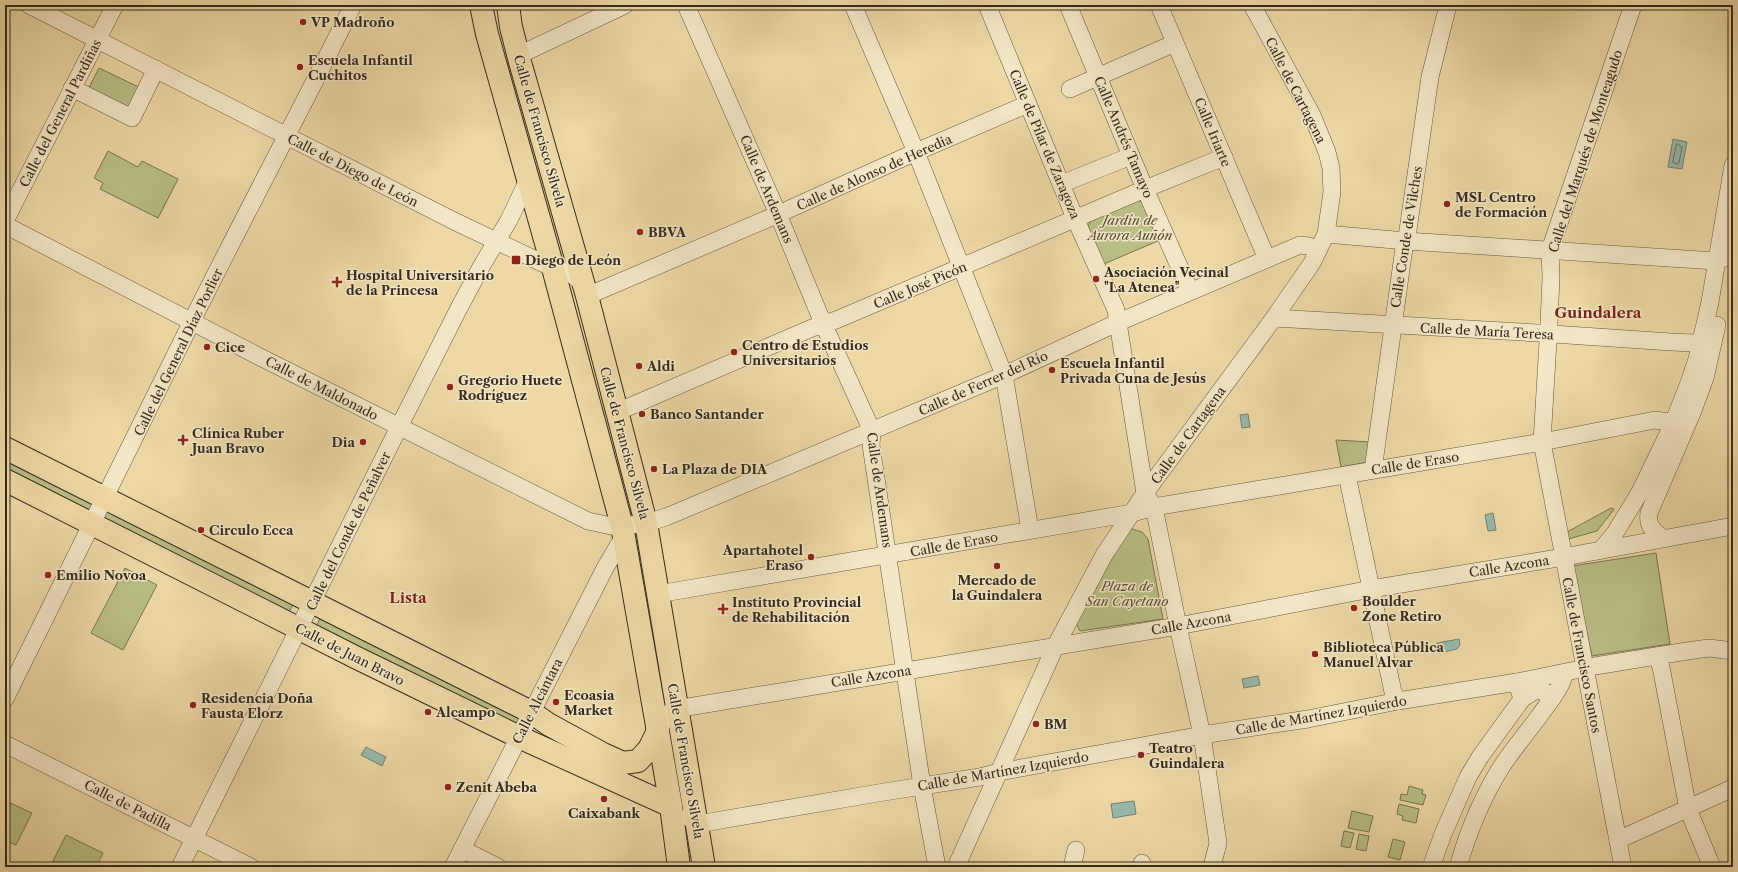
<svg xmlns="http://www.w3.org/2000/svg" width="1738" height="872" viewBox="0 0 1738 872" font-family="'Libre Caslon Text',serif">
<rect width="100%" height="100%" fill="#edd8a6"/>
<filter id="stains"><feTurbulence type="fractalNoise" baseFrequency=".005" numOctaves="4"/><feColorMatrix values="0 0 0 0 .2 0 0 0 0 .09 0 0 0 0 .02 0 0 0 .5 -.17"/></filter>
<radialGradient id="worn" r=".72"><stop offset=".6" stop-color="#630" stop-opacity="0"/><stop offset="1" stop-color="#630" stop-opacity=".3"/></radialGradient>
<g fill="#b9be86" stroke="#777452">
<path d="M99,68L147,91L132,120L84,97Z"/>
<path d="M108,151L138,167L142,161L178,179L158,218L100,189L103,183L94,178Z"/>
<path d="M1137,200L1145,203L1160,240L1104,264L1088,226L1091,220Z"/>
<path d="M1336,440L1370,442L1368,462L1341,467Z"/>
<path d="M5,453L97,499L88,514L5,472Z"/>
<path d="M109,505L296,599L288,614L103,520Z"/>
<path d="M1611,508L1614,509L1612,512L1597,531L1568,539L1567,532Z"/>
<path d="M1132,529L1142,532L1148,539L1163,619L1080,631L1076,623L1125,535Z"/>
<path d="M1656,553L1670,644L1592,656L1572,566Z"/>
<path d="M125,568L157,585L123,650L91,633Z"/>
<path d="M321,616L521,715L515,725L316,627Z"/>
<path d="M1409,786L1423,790L1422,794L1426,795L1423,805L1400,800L1401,794L1407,795Z"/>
<path d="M8,802L32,813L16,845L5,840V808Z"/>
<path d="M1399,804L1419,809L1416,823L1402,820L1403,816L1397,814Z"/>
<path d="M1352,811L1373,816L1369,832L1348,828Z"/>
<path d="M1344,831L1354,833L1350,848L1341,846Z"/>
<path d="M1359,834L1369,836L1366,851L1356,849Z"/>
<path d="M66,835L103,853L96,867H50Z"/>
<path d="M1393,839L1405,842L1400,860L1388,857Z"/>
</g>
<g fill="#99b9ab" stroke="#718072">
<path d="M1673,139L1687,142L1682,169L1668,167Z"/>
<path d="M1248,414L1250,427L1242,428L1240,415Z"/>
<path d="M1493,513L1496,530L1488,531L1485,515Z"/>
<path d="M1459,639L1460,645L1457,649L1439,653L1437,643Z"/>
<path d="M1258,676L1260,685L1244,688L1242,679Z"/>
<path d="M366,747L386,757L382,766L361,755Z"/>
<path d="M1134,801L1136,814L1113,818L1111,804Z"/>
</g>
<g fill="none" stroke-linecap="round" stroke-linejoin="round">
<path stroke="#677264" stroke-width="1" d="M1677,144L1682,147L1679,163L1677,164L1673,162Z"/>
<g stroke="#63563f" stroke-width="18">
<g id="minor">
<path d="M29,5L456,222L553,268L569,272L584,284"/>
<path d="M686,5L778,214L822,321L872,431L871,445L922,786L937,867"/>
<path d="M853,5L916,152L1004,375L1030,530"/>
<path d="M987,5L1075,218L1116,310L1145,493L1154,507L1178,626L1202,735L1218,843L1212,867"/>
<path d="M1068,5L1145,189L1190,291"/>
<path d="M1159,5L1267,259"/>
<path d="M519,55L625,5"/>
<path d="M72,88L132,118L156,69"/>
<path d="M1070,89L1175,43"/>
<path d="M1061,184L1131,156"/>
<path d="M5,221L115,5"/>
<path d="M5,225L260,357L588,521L616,527L646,523L666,517L1004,375L1119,322L1300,245L1309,246L1318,250"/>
<path d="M1326,234L1406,241L1716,261L1724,258L1731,252"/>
<path d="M587,296L774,216L916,152L1028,104"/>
<path d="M1274,318L1538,333L1671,342L1694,343L1701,341"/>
<path d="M617,412L812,328L836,320L1145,189L1224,157"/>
<path d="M1373,470L1404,248L1407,237L1430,77L1448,5"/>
<path d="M1347,475L1393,692L1398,701"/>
<path d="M1663,538C1653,531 1647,525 1649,513L1692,413L1705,378L1717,325"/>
<path d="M1601,550L1615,533L1640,492L1672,426L1689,383L1697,359L1710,302L1733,165"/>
<path d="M658,594L1132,513L1154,507L1542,442L1655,420L1669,422L1672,426"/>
<path d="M1657,656L1661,667L1688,809L1712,867"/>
<path d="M5,699C70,570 133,440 197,311C248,209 302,108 353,5"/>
<path d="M1522,699C1533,691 1546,683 1549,702"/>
<path d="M658,731L666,715L676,709L1178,626L1371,589L1564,557L1733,526"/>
<path d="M5,744L251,867"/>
<path d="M688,817L698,824L884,792L980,777L999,772L1202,735L1308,719L1398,701L1517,682L1595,666L1687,651L1709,648L1733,651"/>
<path d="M1618,840L1733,788"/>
<path d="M462,849L498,867"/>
<path d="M180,867L399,427L459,308L481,267L509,220L528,180"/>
<path d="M453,867L605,568L624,536"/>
<path d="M956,867L1056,645L1104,555L1145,493L1274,318L1312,263L1326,234L1332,192L1331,168L1327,152L1312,115L1252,5"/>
<path d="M1072,867L1076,850"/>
<path d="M1141,867L1142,863"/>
<path d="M1431,867L1443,834L1468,777L1480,757L1522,699L1517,682"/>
<path d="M1458,867C1468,832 1481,800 1500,769C1512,750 1527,733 1540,715C1547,705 1564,685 1564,673"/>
<path d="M1623,867L1542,442L1549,324L1551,277L1550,250L1633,5"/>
</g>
</g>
<g stroke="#352a1d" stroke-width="24">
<g id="major">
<path d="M481,5L487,34L553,268L622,526L671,806L679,867"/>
<path d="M508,5L511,27L520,62L587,296L646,523L704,867"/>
<path d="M5,448L531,712L548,724L603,754L623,763L638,761L649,749L658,731"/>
<path d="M5,480L357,658L519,737L671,806"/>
</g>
</g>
<use href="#minor" stroke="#f3e6c5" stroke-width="17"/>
<use href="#major" stroke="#edd8a6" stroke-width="22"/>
</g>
<g fill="#8f2418" stroke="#f3e6c5" stroke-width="1.5">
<circle cx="303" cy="22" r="4"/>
<circle cx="300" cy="67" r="4"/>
<circle cx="1447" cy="204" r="4"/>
<circle cx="640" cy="232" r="4"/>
<rect x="511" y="255" width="10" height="10" rx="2"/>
<circle cx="1096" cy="279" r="4"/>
<path d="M335 276h4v4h4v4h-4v4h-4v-4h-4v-4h4z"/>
<circle cx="207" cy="347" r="4"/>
<circle cx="734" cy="352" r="4"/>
<circle cx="639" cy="366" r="4"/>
<circle cx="1052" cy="370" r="4"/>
<circle cx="450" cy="387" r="4"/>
<circle cx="642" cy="414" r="4"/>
<path d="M181 434h4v4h4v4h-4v4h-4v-4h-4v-4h4z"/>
<circle cx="363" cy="442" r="4"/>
<circle cx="654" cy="469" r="4"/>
<circle cx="201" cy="530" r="4"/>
<circle cx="811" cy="557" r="4"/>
<circle cx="997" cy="566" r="4"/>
<circle cx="48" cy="575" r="4"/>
<circle cx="1354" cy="608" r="4"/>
<path d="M721 603h4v4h4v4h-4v4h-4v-4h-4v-4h4z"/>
<circle cx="1315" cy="654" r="4"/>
<circle cx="556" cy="702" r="4"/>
<circle cx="193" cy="705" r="4"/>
<circle cx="428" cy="712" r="4"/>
<circle cx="1036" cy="724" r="4"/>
<circle cx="1141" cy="755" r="4"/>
<circle cx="448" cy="787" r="4"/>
<circle cx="604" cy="799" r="4"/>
</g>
<g text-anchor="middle" stroke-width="3" stroke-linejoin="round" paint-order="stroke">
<g font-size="13" font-weight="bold" fill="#352a1d" stroke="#f3e6c5" text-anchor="start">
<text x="311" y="27">VP Madroño</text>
<text x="308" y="65">Escuela Infantil<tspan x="308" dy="15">Cuchitos</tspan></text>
<text x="1455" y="202">MSL Centro<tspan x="1455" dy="15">de Formación</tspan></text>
<text x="648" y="237">BBVA</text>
<text x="525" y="265">Diego de León</text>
<text x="1104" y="277">Asociación Vecinal<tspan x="1104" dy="15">"La Atenea"</tspan></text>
<text x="346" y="280">Hospital Universitario<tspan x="346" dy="15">de la Princesa</tspan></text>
<text x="742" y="350">Centro de Estudios<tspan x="742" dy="15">Universitarios</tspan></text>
<text x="215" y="352">Cice</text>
<text x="1060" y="368">Escuela Infantil<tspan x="1060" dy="15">Privada Cuna de Jesús</tspan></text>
<text x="647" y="371">Aldi</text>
<text x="458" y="385">Gregorio Huete<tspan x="458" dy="15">Rodríguez</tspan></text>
<text x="650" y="419">Banco Santander</text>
<text x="192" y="438">Clínica Ruber<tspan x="192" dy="15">Juan Bravo</tspan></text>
<text x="355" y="447" text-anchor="end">Dia</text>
<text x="662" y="474">La Plaza de DIA</text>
<text x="209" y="535">Circulo Ecca</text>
<text x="803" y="555" text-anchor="end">Apartahotel<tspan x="803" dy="15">Eraso</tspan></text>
<text x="56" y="580">Emilio Novoa</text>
<text x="997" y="585" text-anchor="middle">Mercado de<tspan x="997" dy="15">la Guindalera</tspan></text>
<text x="1362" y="606">Boulder<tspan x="1362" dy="15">Zone Retiro</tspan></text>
<text x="732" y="607">Instituto Provincial<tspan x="732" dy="15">de Rehabilitación</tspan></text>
<text x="1323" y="652">Biblioteca Pública<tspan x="1323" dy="15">Manuel Alvar</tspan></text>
<text x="564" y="700">Ecoasia<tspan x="564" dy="15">Market</tspan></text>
<text x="201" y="703">Residencia Doña<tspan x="201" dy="15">Fausta Elorz</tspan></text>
<text x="436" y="717">Alcampo</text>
<text x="1044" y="729">BM</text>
<text x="1149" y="753">Teatro<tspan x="1149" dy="15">Guindalera</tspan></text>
<text x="456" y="792">Zenit Abeba</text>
<text x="604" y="818" text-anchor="middle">Caixabank</text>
</g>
<g font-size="13" fill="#352a1d" stroke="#f3e6c5">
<text transform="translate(1296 90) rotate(63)" y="5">Calle de Cartagena</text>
<text transform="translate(60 113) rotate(-63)" y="5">Calle del General Pardiñas</text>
<text transform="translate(540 131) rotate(74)" y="5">Calle de Francisco Silvela</text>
<text transform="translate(1213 132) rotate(67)" y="5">Calle Iriarte</text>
<text transform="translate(1124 137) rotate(67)" y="5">Calle Andrés Tamayo</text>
<text transform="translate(1045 144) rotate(67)" y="5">Calle de Pilar de Zaragoza</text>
<text transform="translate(1585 151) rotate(-72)" y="5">Calle del Marqués de Monteagudo</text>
<text transform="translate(353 170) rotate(27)" y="5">Calle de Diego de León</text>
<text transform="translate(874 172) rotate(-24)" y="5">Calle de Alonso de Heredia</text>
<text transform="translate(767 189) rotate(67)" y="5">Calle de Ardemans</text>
<text transform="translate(1406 237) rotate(-81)" y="5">Calle Conde de Vilches</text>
<text transform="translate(920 285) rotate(-23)" y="5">Calle José Picón</text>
<text transform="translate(1487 331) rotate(3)" y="5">Calle de María Teresa</text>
<text transform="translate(178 352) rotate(-64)" y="5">Calle del General Díaz Porlier</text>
<text transform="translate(983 383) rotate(-24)" y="5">Calle de Ferrer del Río</text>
<text transform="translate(322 388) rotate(27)" y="5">Calle de Maldonado</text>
<text transform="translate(1188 435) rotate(-54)" y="5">Calle de Cartagena</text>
<text transform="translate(625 443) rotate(75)" y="5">Calle de Francisco Silvela</text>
<text transform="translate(1415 463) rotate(-9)" y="5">Calle de Eraso</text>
<text transform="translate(880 490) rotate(82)" y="5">Calle de Ardemans</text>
<text transform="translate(348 531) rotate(-64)" y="5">Calle del Conde de Peñalver</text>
<text transform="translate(954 544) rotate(-10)" y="5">Calle de Eraso</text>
<text transform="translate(1509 566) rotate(-9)" y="5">Calle Azcona</text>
<text transform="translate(1191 623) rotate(-10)" y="5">Calle Azcona</text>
<text transform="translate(350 654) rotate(27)" y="5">Calle de Juan Bravo</text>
<text transform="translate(1582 655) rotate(79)" y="5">Calle de Francisco Santos</text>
<text transform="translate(871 676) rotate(-9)" y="5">Calle Azcona</text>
<text transform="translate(537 701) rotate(-63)" y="5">Calle Alcántara</text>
<text transform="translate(1321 715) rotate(-10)" y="5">Calle de Martínez Izquierdo</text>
<text transform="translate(686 761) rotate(80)" y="5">Calle de Francisco Silvela</text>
<text transform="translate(1003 771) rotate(-10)" y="5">Calle de Martínez Izquierdo</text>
<text transform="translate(128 805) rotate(27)" y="5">Calle de Padilla</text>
</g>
<g font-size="13" font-style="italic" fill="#564f37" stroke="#f3e6c5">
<text x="1130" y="225">Jardín de<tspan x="1130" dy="15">Aurora Auñón</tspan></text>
<text x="1127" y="591">Plaza de<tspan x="1127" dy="15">San Cayetano</tspan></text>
</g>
<g font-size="15" font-weight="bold" fill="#7a1f14" stroke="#f3e6c5">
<text x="1598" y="318">Guindalera</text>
<text x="408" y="603">Lista</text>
</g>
</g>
<rect width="1738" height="872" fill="none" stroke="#edd8a6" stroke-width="20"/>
<rect x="6" y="6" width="1726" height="860" fill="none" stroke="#352a1d" stroke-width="2"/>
<rect x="10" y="10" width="1718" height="852" fill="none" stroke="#352a1d"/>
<rect width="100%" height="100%" filter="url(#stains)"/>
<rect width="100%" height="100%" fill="url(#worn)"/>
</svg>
